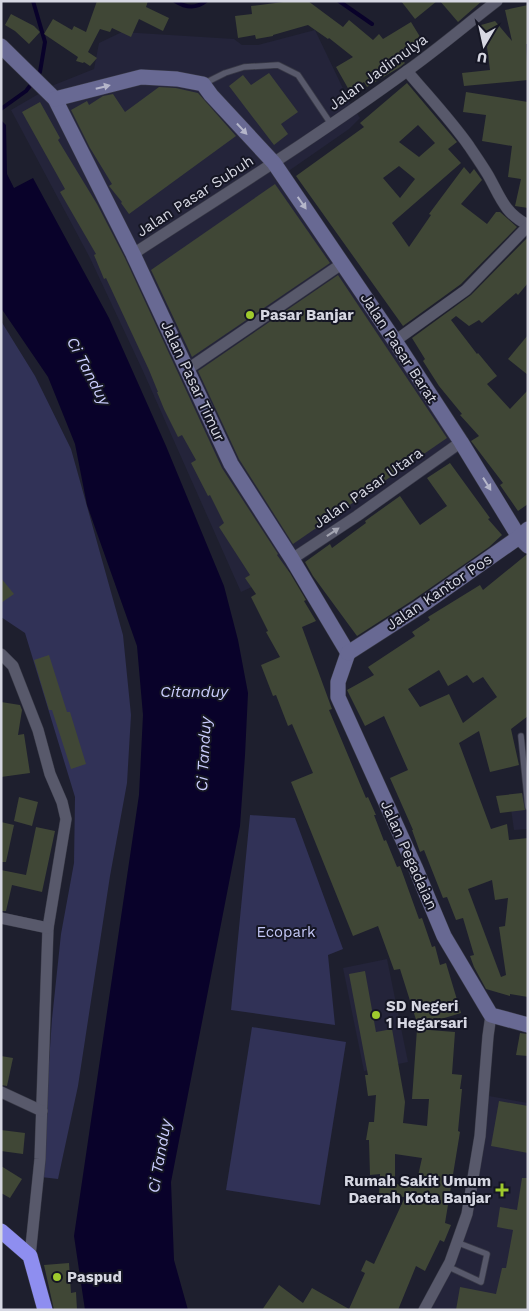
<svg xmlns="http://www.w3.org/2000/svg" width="529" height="1311" viewBox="0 0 529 1311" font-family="'Work Sans',sans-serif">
<rect width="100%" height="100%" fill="#1e1f2e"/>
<g fill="#24243a">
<path d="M315,30L349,101L360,118L349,129L290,170L291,175L469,445L290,569L241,592L143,371L90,258L11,110L54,85L94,69L99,43L122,32L234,39L242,45H258Z"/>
<path d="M528,793V829L514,830L509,795Z"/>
<path d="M387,959L408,1062L364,1071L343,968Z"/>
<path d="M489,1096L528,1103V1310H429L451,1268Z"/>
</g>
<g fill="#313257">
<path d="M1,321L35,376L71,449L123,635L131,715L127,783L110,876L78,1086L58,1179L41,1177L52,1019L61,934L74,863L75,797L25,633L1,617Z"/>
<path d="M250,815L295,818L343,949L328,955L335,1025L231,1010Z"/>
<path d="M252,1027L346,1042L320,1205L226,1190Z"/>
</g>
<path fill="#09022a" d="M1,120L6,125L7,174L14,188L33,178L109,318L166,446L224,586L238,640L248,693L245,755L240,826L171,1182L174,1260L188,1310H85L74,1236L139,795L143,715L137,646L87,505L75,444L48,377L1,308Z"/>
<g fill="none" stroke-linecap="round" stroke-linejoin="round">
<g stroke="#09022a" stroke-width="4">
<path d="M33,1L45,42L40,72L37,76"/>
<path d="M175,1C186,8 196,9 206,1"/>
<path d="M339,1L372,24"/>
<path d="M1,109L26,91L33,82"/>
</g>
</g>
<g fill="#404736" fill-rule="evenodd">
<path d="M97,1H148L146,7L169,18L163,31L139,19L131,37L112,28L110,32L100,29L88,52L97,58L90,66L84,62L83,63L76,61L78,57L44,34L53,19L72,30L74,26L86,32Z"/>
<path d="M291,1H308L343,27L349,20L373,40L379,34L383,39L411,22L425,45L401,59L405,63L400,67L367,87L364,82L349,90L336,67L353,57L329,38L328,39L308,25L273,35V36L256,39L255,35L238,38L235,16L252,14L251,6Z"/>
<path d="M401,1H437L415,19Z"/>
<path d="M440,1H482L458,22Z"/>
<path d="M528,5V44H526L528,80L464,86L462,73L490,70L487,47L481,25L495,21L512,41L505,10Z"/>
<path d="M11,14L34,26L40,32L29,44L15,31L5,25Z"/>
<path d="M269,73L298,112L281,124L288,134L274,145L229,86L243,75L251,85Z"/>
<path d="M407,83L457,142L448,149L461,163L392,223L409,247L431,215L429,214L464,167L470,174L474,169L482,180L461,204L487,224L496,212H500L517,227L461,284L403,326L296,176L364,127L360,123ZM418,125L435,143L419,157L399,142ZM399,166L415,179L400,198L383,178Z"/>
<path d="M159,87L176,88L198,93L236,136L129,214L121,203L122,202L109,186L112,184L90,148L71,110L87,101L89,105L103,96L113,94L125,112Z"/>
<path d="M466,92L528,102V208L515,206L521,179L508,177L512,146L482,141L486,115L463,112Z"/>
<path d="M40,102L60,138L58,140L97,204L125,258L222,468L278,554L277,555L290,573L306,600L304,601L316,621L302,627L332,709L329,710L366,798L368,797L376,815H374L384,841L386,840L397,867L400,866L419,919L422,918L432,947L435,946L440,965L446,963L461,1013L418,1026L400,969L394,970L378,926L353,936L291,782L313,773L292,724L288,726L276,695L273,696L261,665L280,657L266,632L268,631L251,597L256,594L245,578L250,575L219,527L224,523L210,495L208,496L191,463L196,460L182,435L178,437L164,409L157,392H158L149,370L106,278L104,279L94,255L96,254L60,192L65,189L22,112Z"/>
<path d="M275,184L330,263L192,357L151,270Z"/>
<path d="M528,237V283L518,295L516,293L482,323L479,320L469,326L456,316L451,320L477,354L478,353L497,376L487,384L510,409L528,390V504L518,511L500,485L503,483L471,441L479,436L460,415L462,414L439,386L423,361L425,359L412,338L471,295Z"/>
<path d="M338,275L447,438L293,544L239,459L198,371Z"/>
<path d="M528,335V375L508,359Z"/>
<path d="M450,463L490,518L488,519L502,535L489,547L413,600L357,636L313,576L305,562L330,544L332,548L366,523L365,521L400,496L420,525L447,506L427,478Z"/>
<path d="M526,555H528V716L511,729L519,765L490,772L479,731L459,743L491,829L507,824L509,840L528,838V997L510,994V996L486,989L474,967L470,956L474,955L463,918L456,920L447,897L443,898L424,850L420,852L412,830H413L390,778L408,770L384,716L365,726L347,690L374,675L368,667L415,636L412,632L430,620L428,617L480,585L483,590ZM439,670L448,686L467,675L473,683L483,677L497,697L463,723L449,694L420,707L408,689ZM492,880L495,900L508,898L505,926L499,927L506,975L501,977L468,889Z"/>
<path d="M1,578L14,594L1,603Z"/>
<path d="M49,655L67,712H70L86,764L71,769L52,710H49L34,660Z"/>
<path d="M1,702L20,705L22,710L18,735L24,734L30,773L1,777Z"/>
<path d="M522,793L525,810L500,813L496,796Z"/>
<path d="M19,797L38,802L32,826L14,821Z"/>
<path d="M1,822L14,825L6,862H1Z"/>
<path d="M36,827L55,831L42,892L12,885L6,911H1V870L26,875Z"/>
<path d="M365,971L376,1032L392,1029L405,1102L403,1123L427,1126L429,1099H412L417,1029L455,1032L452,1074L462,1075L460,1089H462L458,1131L460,1132L445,1223L451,1225L444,1242L440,1240L425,1271L416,1266L398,1310H262L279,1285L303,1303L312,1288L349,1309L365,1273L361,1271L366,1260L374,1264L405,1197L379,1195L380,1174L370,1175L369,1140H366L369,1122H374L376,1095L368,1096L365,1075H368L349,974ZM395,1154L422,1158L416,1185L395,1184Z"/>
<path d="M520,1033L528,1034V1056L516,1055Z"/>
<path d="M1,1056L13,1058L7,1086L1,1085Z"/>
<path d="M499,1101L528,1106V1153L491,1146Z"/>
<path d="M1,1130L25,1133L23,1154L1,1151Z"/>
<path d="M1,1166L22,1179L10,1198L1,1193Z"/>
<path d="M522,1178H528V1310H456L460,1287L496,1294L502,1268H506L513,1230L497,1227L500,1207L517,1210Z"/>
<path d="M69,1263L71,1293L76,1292L77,1310H54L44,1265Z"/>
</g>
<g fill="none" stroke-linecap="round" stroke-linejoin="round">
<g stroke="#393a47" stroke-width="7">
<g id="lane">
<path d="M203,84L225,73L244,67L278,65L298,75L331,124"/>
<path d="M521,736L528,807"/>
<path d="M446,1268H451L481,1282L487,1254L456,1242"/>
</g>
</g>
<g stroke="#393a47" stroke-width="12">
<g id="street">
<path d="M407,71C428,96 450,119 469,146C475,155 482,165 488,175C500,196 504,213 528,225"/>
<path d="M133,254C225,194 318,136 407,71C438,49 467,24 497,1"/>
<path d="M395,341L466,290L528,226"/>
<path d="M188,369L343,263"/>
<path d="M292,559L357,516L461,442"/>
<path d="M1,654L13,666L38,730L50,774L62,802L66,819L48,928L40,1159L30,1256"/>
<path d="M1,918L48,928"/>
<path d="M1,1092L42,1111"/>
<path d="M424,1310L450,1262L467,1214L480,1136L488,1036L491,1015"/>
</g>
</g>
<g stroke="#393a47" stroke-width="16">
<g id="secondary">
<path d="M1,46L55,99L133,254L231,464L292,559L348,653"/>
<path d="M55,99L141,77L177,79L203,84L211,95L274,163L395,341L461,442L519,537L528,546"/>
<path d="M348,653L338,682V697L415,867L444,936L491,1015L528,1025"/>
<path d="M348,653L418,608L519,537L528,529"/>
</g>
</g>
<g stroke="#393a47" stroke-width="16">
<path id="highway" d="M1,1231L30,1256L45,1310"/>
</g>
<use href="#lane" stroke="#58596b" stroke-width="5.5"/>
<use href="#street" stroke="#58596b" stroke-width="11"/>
<use href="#secondary" stroke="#686993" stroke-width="15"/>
<use href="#highway" stroke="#8e8ef0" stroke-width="15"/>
</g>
<defs><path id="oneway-solid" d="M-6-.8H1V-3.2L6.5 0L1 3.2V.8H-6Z" transform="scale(1.25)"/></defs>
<g fill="#b5b6ca">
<use href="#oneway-solid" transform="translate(103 87) rotate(-14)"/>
<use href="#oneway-solid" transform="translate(242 129) rotate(47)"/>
<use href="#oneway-solid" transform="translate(302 203) rotate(55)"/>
<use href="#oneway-solid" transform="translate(487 484) rotate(58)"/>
</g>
<use fill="#a4a5b2" href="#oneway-solid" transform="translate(333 532) rotate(-34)"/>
<g fill="#9fca2d" stroke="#151624" stroke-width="2">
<circle cx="250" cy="315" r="5"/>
<circle cx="376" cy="1015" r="5"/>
<path d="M499.5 1182.5h5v5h5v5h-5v5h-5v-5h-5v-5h5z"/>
<circle cx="57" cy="1277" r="5"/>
</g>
<g text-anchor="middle" stroke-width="4" stroke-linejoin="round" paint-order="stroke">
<g font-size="15" fill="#d6d7e2" stroke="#151624">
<text transform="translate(378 72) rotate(-36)" y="5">Jalan Jadimulya</text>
<text transform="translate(195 196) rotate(-33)" y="5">Jalan Pasar Subuh</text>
<text transform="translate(399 348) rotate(57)" y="5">Jalan Pasar Barat</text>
<text transform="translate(193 381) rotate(65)" y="5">Jalan Pasar Timur</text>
<text transform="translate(368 488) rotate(-35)" y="5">Jalan Pasar Utara</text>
<text transform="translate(439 592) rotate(-34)" y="5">Jalan Kantor Pos</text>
<text transform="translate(409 855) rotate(66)" y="5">Jalan Pegadaian</text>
</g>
<g font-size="15" font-weight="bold" fill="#d6d7e2" stroke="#151624" text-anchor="start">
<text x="260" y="320">Pasar Banjar</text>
<text x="386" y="1011">SD Negeri<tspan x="386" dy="17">1 Hegarsari</tspan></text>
<text x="491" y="1186" text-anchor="end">Rumah Sakit Umum<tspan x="491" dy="17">Daerah Kota Banjar</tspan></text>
<text x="67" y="1282">Paspud</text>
</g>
<g font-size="15" fill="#c4c8f7" stroke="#151624">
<text x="286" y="937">Ecopark</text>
</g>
<g font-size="16" font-style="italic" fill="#cbcefe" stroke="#151624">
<text transform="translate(89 371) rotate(62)" y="6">Ci Tanduy</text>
<text x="194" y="697">Citanduy</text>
<text transform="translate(203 754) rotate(-87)" y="6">Ci Tanduy</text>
<text transform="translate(159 1156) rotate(-80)" y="6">Ci Tanduy</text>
</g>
</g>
<rect width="529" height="1311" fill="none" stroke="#d6d7e2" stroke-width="5"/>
<g transform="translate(484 45) rotate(189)" stroke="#151624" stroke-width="4" paint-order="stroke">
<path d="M0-4L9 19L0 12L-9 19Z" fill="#d6d7e2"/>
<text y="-8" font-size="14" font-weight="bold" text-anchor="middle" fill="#d6d7e2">U</text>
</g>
</svg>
